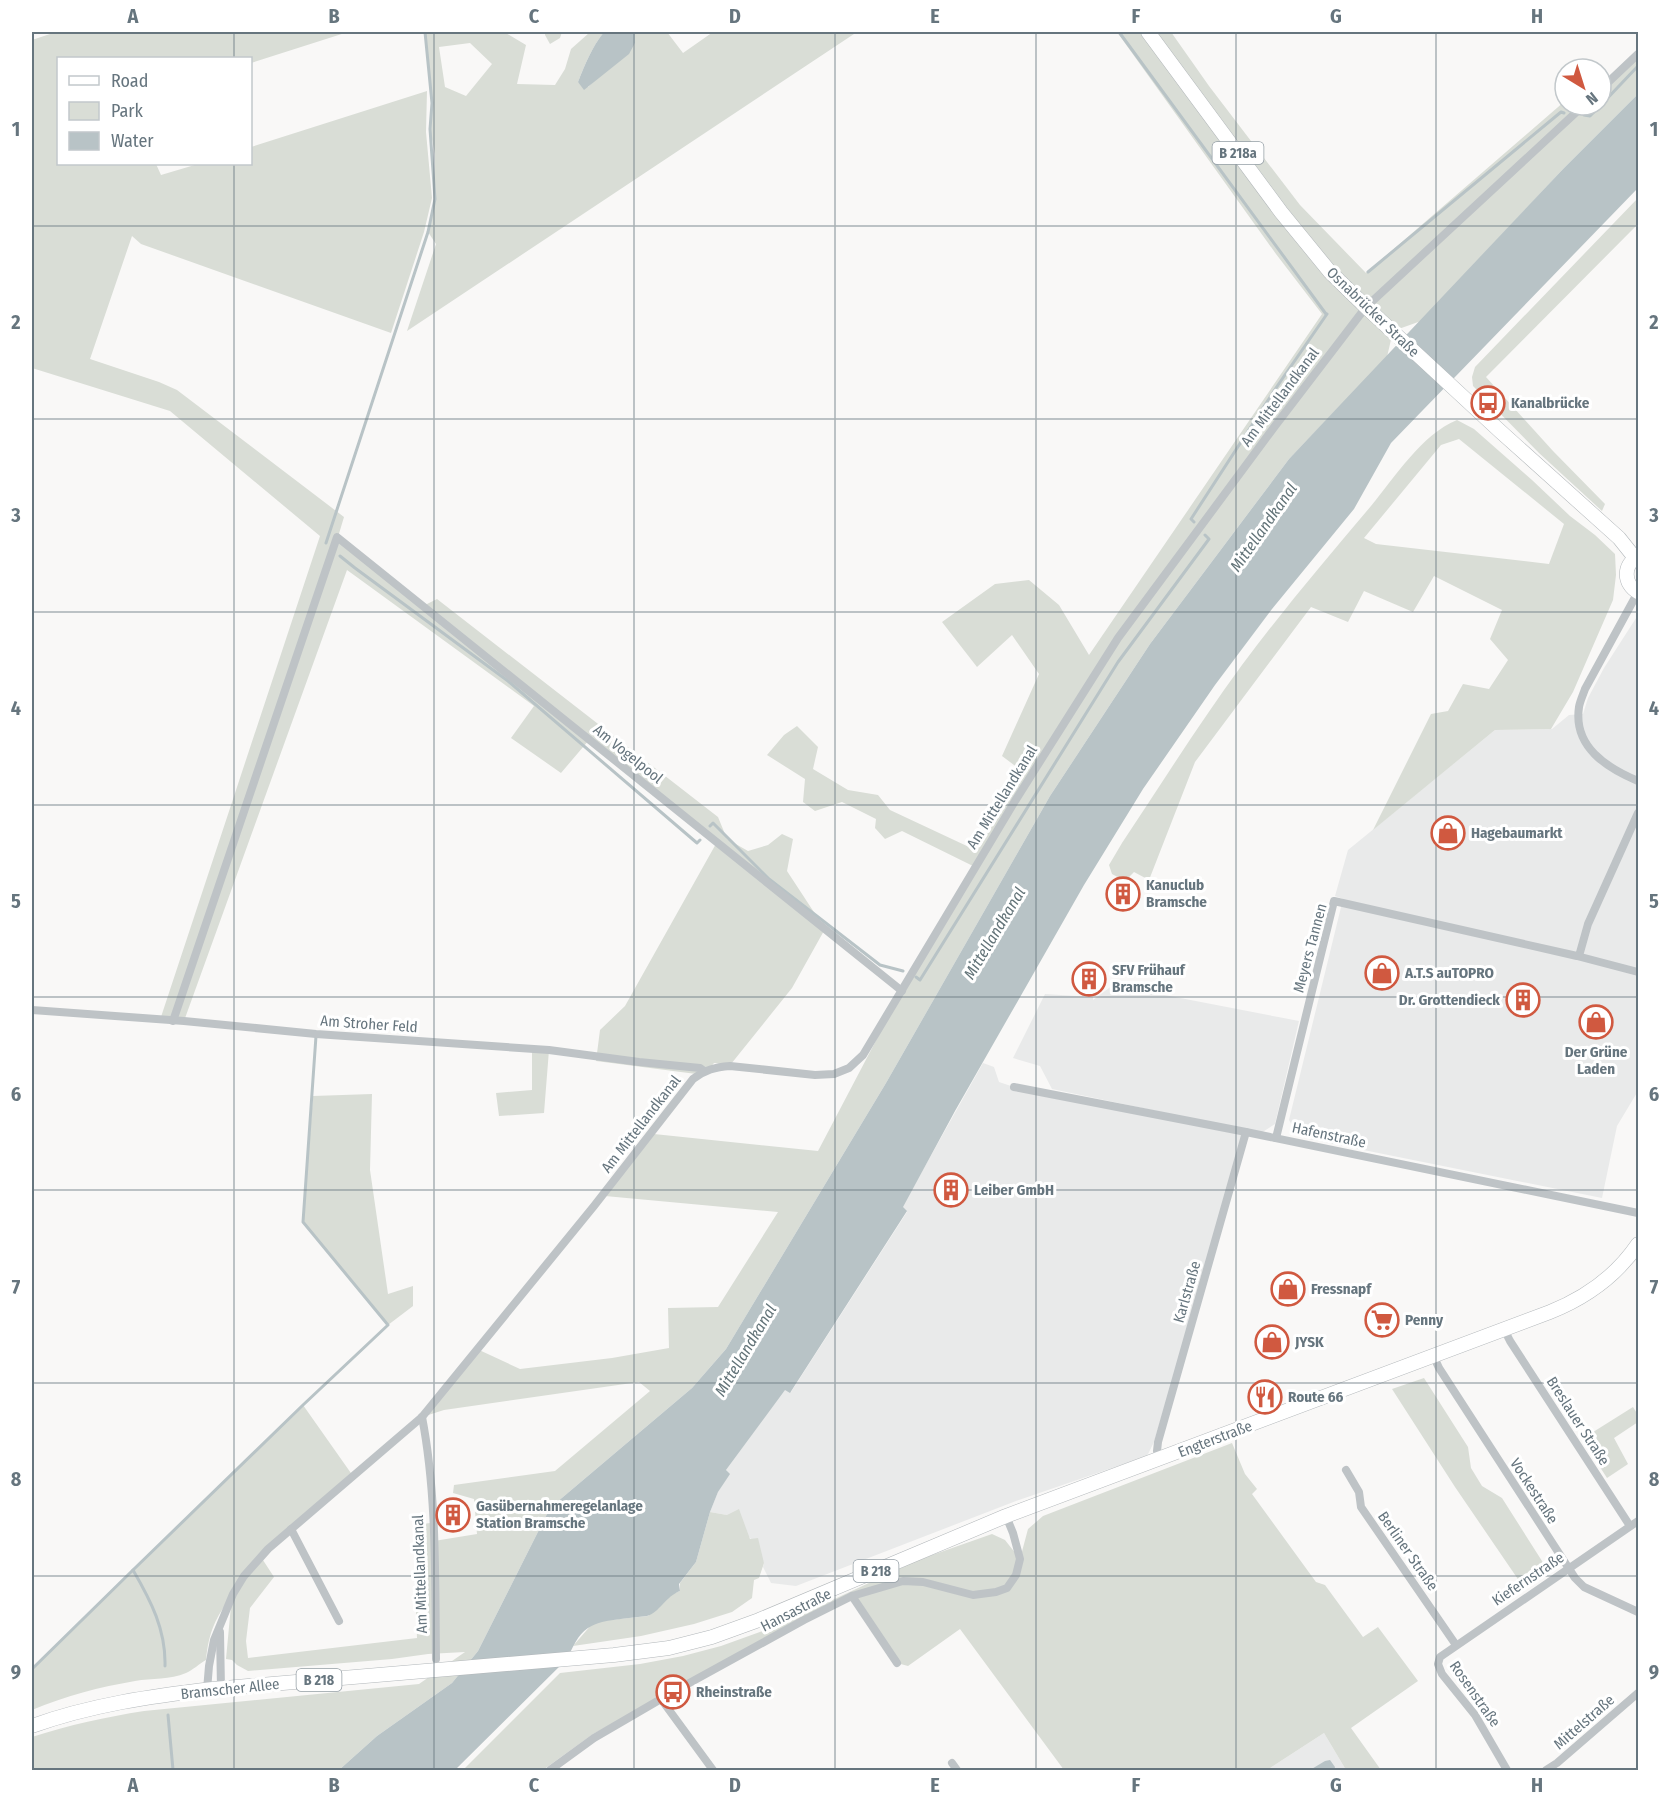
<svg xmlns="http://www.w3.org/2000/svg" width="1670" height="1802" viewBox="0 0 1670 1802" font-family="'Fira Sans Condensed',sans-serif">
<rect width="100%" height="100%" fill="#f9f8f7"/>
<g fill="#e9eaea">
<path d="M1638,615V1091L1617,1126L1602,1198L1304,1138L1296,1132L1289,1120L1343,899L1335,896L1348,850L1495,730L1552,729L1569,715L1583,714L1588,698L1604,668Z"/>
<path d="M1113,985L1299,1021L1275,1124L1261,1133L1052,1089L1040,1066L1013,1058L1045,994L1093,997V1000Z"/>
<path d="M983,1063L994,1067L999,1082L1014,1087L1246,1132L1154,1442L1147,1456L1016,1501L796,1586L771,1583L763,1567L764,1563L751,1539L727,1515L710,1512L718,1492L729,1474L726,1470L785,1389L791,1392L907,1212L902,1207Z"/>
<path d="M1324,1733L1346,1770H1267Z"/>
</g>
<g fill="#d9ddd6" fill-rule="evenodd">
<path d="M56,32H348L251,63L250,58H58V164H156L161,175L198,164H250L251,147L427,91L426,132L432,198L424,232L391,333L141,244L132,236L90,359L159,382L177,390L344,517L338,537L423,606L437,599L718,817L727,839L748,851L768,845L782,834L793,839L787,871L825,929L792,988L731,1064L714,1063L704,1075L596,1061L600,1030L625,1006L717,842L589,740L561,773L511,738L534,706L347,570L184,1021L160,1020L320,536L170,411L32,368V40Z"/>
<path d="M425,32H504L526,45L517,84L555,85L565,69L571,49L589,33L588,32H604C592,47 585,64 578,82L588,87L635,43V32H667L683,53L713,32H857L407,331L436,244L428,232L435,199V154L430,129L432,103ZM470,43L492,64L466,96L445,87L439,47Z"/>
<path d="M545,32H562L560,38L550,44L545,35Z"/>
<path d="M1117,32H1171L1209,86L1300,205L1366,273L1565,101V105H1601V89L1638,54V94L1564,168L1421,321L1393,331L1387,357L1289,459L1150,644L1050,796L886,1083L726,1349L692,1388L550,1508L478,1651L452,1683L377,1736L339,1770H32V1737C69,1725 106,1717 144,1711L419,1684L465,1652L428,1654L392,1659L248,1671L237,1665L232,1660L226,1659L232,1595C215,1619 209,1631 206,1660C199,1664 193,1670 186,1673C170,1680 152,1678 135,1681C100,1687 65,1696 32,1710V1669L303,1405L353,1476L261,1557L274,1577L250,1608L246,1641L248,1658L417,1638L415,1586L418,1524L432,1523L434,1541L477,1534L474,1499L453,1493L454,1485L555,1471L650,1391L639,1382L444,1410L422,1417L477,1349L520,1369L612,1358L669,1348L668,1308L718,1307L778,1212L605,1196L654,1134L818,1151L902,991L975,867L902,831L885,839L875,828L876,819L842,802L815,811L803,802L805,779L767,755L784,735L797,726L818,747L813,769L848,790L878,795L890,810L969,847L1018,768L1002,756L1039,674L1012,635L977,667L942,622L995,584L1029,580L1059,605L1089,655L1322,314L1276,254Z"/>
<path d="M1638,198V224L1486,377L1553,451L1605,504L1602,511L1539,453L1473,386L1472,377L1475,367Z"/>
<path d="M1457,420L1474,429L1532,480L1570,516L1595,535L1615,554L1616,575L1613,600L1573,692L1551,729L1495,730L1373,830L1431,714L1448,711L1463,684L1489,689L1508,660L1490,639L1502,610L1434,576L1413,612L1364,591L1348,622L1311,607L1195,762L1149,880L1134,872L1125,881L1112,874L1109,865L1122,843C1162,783 1200,722 1242,665C1283,610 1327,558 1371,506C1395,477 1422,434 1457,420ZM1459,439L1564,524L1549,564L1376,544L1364,538L1441,445Z"/>
<path d="M532,1049L549,1050L544,1113L499,1116L496,1093L532,1090Z"/>
<path d="M372,1094L370,1170L388,1294L413,1286V1306L388,1325L303,1222L313,1096Z"/>
<path d="M1424,1378L1468,1447L1471,1468L1482,1486L1502,1498L1549,1572L1524,1588L1455,1487L1392,1389Z"/>
<path d="M1633,1407L1638,1415V1422L1614,1438L1628,1464L1607,1478L1582,1439Z"/>
<path d="M1232,1443L1245,1474L1257,1489L1252,1494L1316,1582L1325,1585L1363,1637L1378,1627L1418,1681L1351,1728L1381,1770H1346L1324,1733L1267,1770H1064L960,1629L908,1666L897,1663L852,1596L593,1734L543,1770H463L560,1673L640,1664L683,1656L721,1646L779,1625L918,1560L992,1534L1005,1540L1020,1559L1028,1529L1043,1516Z"/>
<path d="M739,1509L750,1539L758,1538L764,1563L759,1578L754,1580L752,1598L732,1612L694,1624L641,1636L573,1646L592,1624L600,1621L648,1616L672,1594L680,1591V1583L696,1562L710,1512L727,1515Z"/>
</g>
<g fill="#b8c3c6">
<path d="M604,32H635V43L629,54L584,90L578,82C585,64 592,47 604,32Z"/>
<path d="M1638,94V188L1391,443L1354,509L1272,609L1215,685L1143,789L1084,885L955,1111L903,1207L907,1211L790,1393L785,1390L726,1470L730,1474L718,1492L710,1512L696,1562L679,1584L680,1591C666,1596 659,1613 647,1616C641,1617 635,1617 629,1618C594,1622 582,1623 568,1658L455,1770H339L377,1736L452,1683L478,1651L550,1508L692,1388L726,1349L886,1083L1050,796L1150,644L1289,459L1564,168Z"/>
<path d="M1330,1760L1335,1767L1334,1770H1310L1325,1761Z"/>
</g>
<g fill="none" stroke-linecap="round" stroke-linejoin="round">
<g stroke="#b8c3c6" stroke-width="3">
<path d="M1119,32L1326,314"/>
<path d="M1601,105L1638,66"/>
<path d="M1584,115L1590,116L1601,105"/>
<path d="M1368,272L1561,112L1564,113"/>
<path d="M1194,522L1191,519L1278,385L1327,314"/>
<path d="M326,543L428,232L435,199L430,129L432,103L425,32"/>
<path d="M340,556L355,568L508,681L697,843L700,840"/>
<path d="M710,826L713,823L769,879L871,958L880,965L903,971"/>
<path d="M916,977L920,980L1118,662L1209,539L1205,535"/>
<path d="M165,1666C166,1630 151,1601 133,1570L303,1405L388,1325L303,1222L316,1036"/>
<path d="M32,1669L133,1570"/>
<path d="M168,1715L173,1770"/>
</g>
<g stroke="#b2b7ba" stroke-width="15">
<g id="primary">
<path d="M1148,32L1281,212L1330,272L1366,307L1501,432L1619,538L1635,558"/>
<path d="M1638,557C1623,564 1623,584 1638,592"/>
<path d="M32,1726C90,1705 152,1696 213,1689L614,1655L669,1648L712,1637L759,1620L1006,1516L1550,1312C1585,1298 1617,1275 1638,1244"/>
</g>
</g>
<g stroke="#bec3c6" stroke-width="8">
<path d="M1601,89L1638,54"/>
<path d="M1638,592L1585,689C1583,695 1580,701 1579,707C1573,747 1607,768 1638,781"/>
<path d="M1579,956L1588,924L1638,813"/>
<path d="M32,1010L184,1021L316,1034L549,1050L639,1062L700,1068L704,1071"/>
<path d="M173,1021L337,537L902,991"/>
<path d="M1014,1087L1246,1132L1638,1213"/>
<path d="M1276,1138L1334,901L1577,956L1638,972"/>
<path d="M1504,1329L1510,1341L1630,1526"/>
<path d="M1433,1355L1439,1368L1575,1578L1584,1587L1638,1612"/>
<path d="M422,1417C437,1494 435,1580 436,1659"/>
<path d="M1160,1460L1157,1451L1158,1442L1246,1132"/>
<path d="M1346,1470L1359,1492L1361,1507L1456,1645"/>
<path d="M291,1529L339,1621"/>
<path d="M852,1596L897,1663"/>
<path d="M220,1632L221,1689"/>
<path d="M207,1690L209,1666L214,1640L233,1594L244,1576L268,1549L422,1417L594,1206L693,1079C705,1070 715,1067 730,1066L815,1075L834,1074L849,1068L863,1055L1015,801L1118,638L1275,426L1366,307L1584,105"/>
<path d="M661,1699L713,1770"/>
<path d="M952,1763L957,1770"/>
<path d="M550,1770L594,1738L673,1692L804,1620L852,1596L903,1581L923,1582L973,1595L996,1592L1007,1588L1016,1575L1020,1559L1013,1533L1006,1516"/>
<path d="M1507,1770L1475,1715L1442,1674L1438,1664L1440,1657L1638,1521"/>
<path d="M1546,1770L1557,1763L1638,1693"/>
</g>
<use href="#primary" stroke="#fff" stroke-width="14"/>
</g>
<path fill="none" stroke="#66757e" stroke-width="1.5" stroke-opacity="0.55" d="M234,32V58M434,32V1770M634,32V1770M835,32V1770M1036,32V1770M1236,32V1770M1436,32V1770M234,164V1770M32,226H1638M32,419H1638M32,612H1638M32,805H1638M32,997H1638M32,1190H1638M32,1383H1638M32,1576H1638"/>
<defs>
<g id="bus-ring" transform="scale(1.725)"><circle r="9.5" fill="#fff" stroke="#d05940" stroke-width="1.5"/><path d="M-5-6H5V4H4V6H2V4H-2V6H-4V4H-5ZM-3.5-4V0h7V-4ZM-3.5 1.2v1.5H-2V1.2ZM2 1.2v1.5H3.5V1.2Z" fill="#d05940"/></g>
<g id="shop-ring" transform="scale(1.725)"><circle r="9.5" fill="#fff" stroke="#d05940" stroke-width="1.5"/><path d="M-5-2.5h2.3a2.7 3.5 0 0 1 5.4 0H5L5.5 6h-11ZM-1.5-2.5h3a1.5 2.3 0 0 0-3 0Z" fill="#d05940"/></g>
<g id="building-ring" transform="scale(1.725)"><circle r="9.5" fill="#fff" stroke="#d05940" stroke-width="1.5"/><path d="M-4-6H4V6H1V3H-1V6H-4ZM-2.5-4.3h1.7v1.8h-1.7ZM.8-4.3h1.7v1.8H.8ZM-2.5-1h1.7V.8h-1.7ZM.8-1h1.7V.8H.8Z" fill="#d05940"/></g>
<g id="supermarket-ring" transform="scale(1.725)"><circle r="9.5" fill="#fff" stroke="#d05940" stroke-width="1.5"/><path d="M-6-5.5h2.5l.6 2H6L4.5 2H-2.5L-4.4-4H-6ZM-1.5 3.2a1.3 1.3 0 1 0 .1 0ZM3 3.2a1.3 1.3 0 1 0 .1 0Z" fill="#d05940"/></g>
<g id="restaurant-ring" transform="scale(1.725)"><circle r="9.5" fill="#fff" stroke="#d05940" stroke-width="1.5"/><path d="M-5-6h1v4h1v-4h1v4h1v-4h1v5L-1.5 .5V6h-2V.5L-5-1ZM5-6V6H3V1.5H1.5Q1.5-4 5-6Z" fill="#d05940"/></g>
</defs>
<g fill-rule="evenodd">
<use href="#bus-ring" x="1488" y="403"/>
<use href="#shop-ring" x="1448" y="833"/>
<use href="#building-ring" x="1123" y="894"/>
<use href="#shop-ring" x="1382" y="973"/>
<use href="#building-ring" x="1089" y="979"/>
<use href="#building-ring" x="1523" y="1000"/>
<use href="#shop-ring" x="1596" y="1022"/>
<use href="#building-ring" x="951" y="1190"/>
<use href="#shop-ring" x="1288" y="1289"/>
<use href="#supermarket-ring" x="1382" y="1320"/>
<use href="#shop-ring" x="1272" y="1342"/>
<use href="#restaurant-ring" x="1265" y="1397"/>
<use href="#building-ring" x="453" y="1515"/>
<use href="#bus-ring" x="673" y="1692"/>
</g>
<g text-anchor="middle" stroke-width="6" stroke-linejoin="round" paint-order="stroke">
<g fill="#fff" stroke="#949ea5" stroke-width="1.5">
<rect x="1212.5" y="142" width="51" height="22" rx="4.5"/>
<rect x="853.5" y="1560" width="45" height="22" rx="4.5"/>
<rect x="296.5" y="1669" width="45" height="22" rx="4.5"/>
</g>
<g font-size="14" font-weight="bold" fill="#66757e">
<text x="1238" y="158">B 218a</text>
<text x="876" y="1576">B 218</text>
<text x="319" y="1685">B 218</text>
</g>
<g font-size="15" fill="#66757e" stroke="#fff">
<text transform="translate(1373 312) rotate(44)" y="5">Osnabrücker Straße</text>
<text transform="translate(1280 397) rotate(-53)" y="5">Am Mittellandkanal</text>
<text transform="translate(628 754) rotate(39)" y="5">Am Vogelpool</text>
<text transform="translate(1002 797) rotate(-58)" y="5">Am Mittellandkanal</text>
<text transform="translate(1310 948) rotate(-75)" y="5">Meyers Tannen</text>
<text transform="translate(369 1024) rotate(4)" y="5">Am Stroher Feld</text>
<text transform="translate(641 1124) rotate(-52)" y="5">Am Mittellandkanal</text>
<text transform="translate(1329 1135) rotate(12)" y="5">Hafenstraße</text>
<text transform="translate(1187 1292) rotate(-74)" y="5">Karlstraße</text>
<text transform="translate(1578 1421) rotate(57)" y="5">Breslauer Straße</text>
<text transform="translate(1215 1439) rotate(-21)" y="5">Engterstraße</text>
<text transform="translate(1534 1491) rotate(57)" y="5">Vockestraße</text>
<text transform="translate(1408 1551) rotate(55)" y="5">Berliner Straße</text>
<text transform="translate(420 1574) rotate(-92)" y="5">Am Mittellandkanal</text>
<text transform="translate(1528 1579) rotate(-34)" y="5">Kiefernstraße</text>
<text transform="translate(796 1610) rotate(-27)" y="5">Hansastraße</text>
<text transform="translate(230 1689) rotate(-6)" y="5">Bramscher Allee</text>
<text transform="translate(1475 1694) rotate(55)" y="5">Rosenstraße</text>
<text transform="translate(1584 1722) rotate(-41)" y="5">Mittelstraße</text>
</g>
<g font-size="15" font-weight="bold" fill="#66757e" stroke="#fff" text-anchor="start">
<text x="1511" y="408">Kanalbrücke</text>
<text x="1471" y="838">Hagebaumarkt</text>
<text x="1146" y="890">Kanuclub<tspan x="1146" dy="17">Bramsche</tspan></text>
<text x="1112" y="975">SFV Frühauf<tspan x="1112" dy="17">Bramsche</tspan></text>
<text x="1405" y="978">A.T.S auTOPRO</text>
<text x="1500" y="1005" text-anchor="end">Dr. Grottendieck</text>
<text x="1596" y="1057" text-anchor="middle">Der Grüne<tspan x="1596" dy="17">Laden</tspan></text>
<text x="974" y="1195">Leiber GmbH</text>
<text x="1311" y="1294">Fressnapf</text>
<text x="1405" y="1325">Penny</text>
<text x="1295" y="1347">JYSK</text>
<text x="1288" y="1402">Route 66</text>
<text x="476" y="1511">Gasübernahmeregelanlage<tspan x="476" dy="17">Station Bramsche</tspan></text>
<text x="696" y="1697">Rheinstraße</text>
</g>
<g font-size="16" font-style="italic" fill="#627378" stroke="#fff">
<text transform="translate(1263 527) rotate(-55)" y="6">Mittellandkanal</text>
<text transform="translate(994 933) rotate(-59)" y="6">Mittellandkanal</text>
<text transform="translate(745 1350) rotate(-59)" y="6">Mittellandkanal</text>
</g>
</g>
<rect width="1670" height="1802" fill="none" stroke="#ffffff" stroke-width="66"/>
<rect x="57" y="57" width="195" height="108" fill="#ffffff" stroke="#c2c8cb" stroke-width="1.5"/>
<rect x="69" y="76" width="30" height="9" fill="#ffffff" stroke="#c2c8cb" stroke-width="1.5"/>
<text x="111" y="87" font-size="18" fill="#66757e">Road</text>
<rect x="69" y="102" width="30" height="18" fill="#d9ddd6" stroke="#c2c8cb" stroke-width="1.5"/>
<text x="111" y="117" font-size="18" fill="#66757e">Park</text>
<rect x="69" y="132" width="30" height="18" fill="#b8c3c6" stroke="#c2c8cb" stroke-width="1.5"/>
<text x="111" y="147" font-size="18" fill="#66757e">Water</text>
<g transform="translate(1583 87) rotate(142)"><circle r="28" fill="#ffffff" stroke="#c2c8cb" stroke-width="1.5"/>
<path d="M0-4.5L10 22L0 15L-10 22Z" fill="#d05940"/>
<text y="-9" font-size="16" font-weight="bold" text-anchor="middle" fill="#66757e">N</text>
</g>
<rect x="33" y="33" width="1604" height="1736" fill="none" stroke="#66757e" stroke-width="2"/>
<g font-size="20" text-anchor="middle" font-weight="bold" fill="#66757e">
<text x="133" y="23">A</text>
<text x="334" y="23">B</text>
<text x="534" y="23">C</text>
<text x="735" y="23">D</text>
<text x="935" y="23">E</text>
<text x="1136" y="23">F</text>
<text x="1336" y="23">G</text>
<text x="1537" y="23">H</text>
<text x="16" y="136">1</text>
<text x="1654" y="136">1</text>
<text x="16" y="329">2</text>
<text x="1654" y="329">2</text>
<text x="16" y="522">3</text>
<text x="1654" y="522">3</text>
<text x="16" y="715">4</text>
<text x="1654" y="715">4</text>
<text x="16" y="908">5</text>
<text x="1654" y="908">5</text>
<text x="16" y="1101">6</text>
<text x="1654" y="1101">6</text>
<text x="16" y="1294">7</text>
<text x="1654" y="1294">7</text>
<text x="16" y="1486">8</text>
<text x="1654" y="1486">8</text>
<text x="16" y="1679">9</text>
<text x="1654" y="1679">9</text>
<text x="133" y="1792">A</text>
<text x="334" y="1792">B</text>
<text x="534" y="1792">C</text>
<text x="735" y="1792">D</text>
<text x="935" y="1792">E</text>
<text x="1136" y="1792">F</text>
<text x="1336" y="1792">G</text>
<text x="1537" y="1792">H</text>
</g>
</svg>
